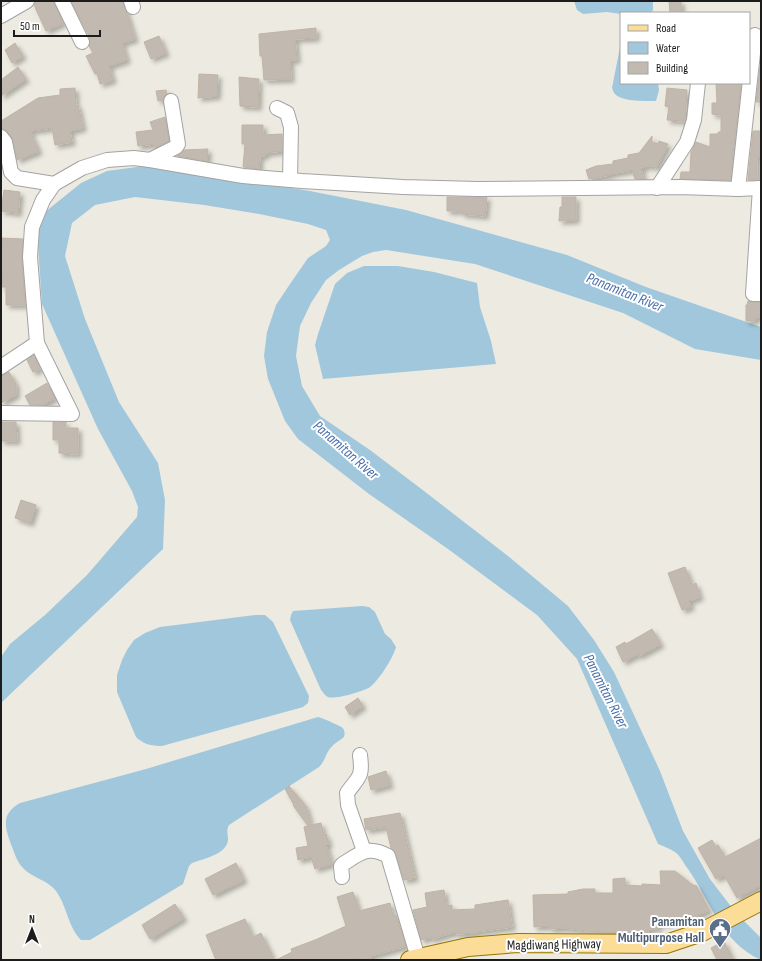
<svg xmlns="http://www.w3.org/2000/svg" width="762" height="961" viewBox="0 0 762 961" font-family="'Sofia Sans Condensed',sans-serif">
<defs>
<filter id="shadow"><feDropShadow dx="3.5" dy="3.5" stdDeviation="2" flood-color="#0004"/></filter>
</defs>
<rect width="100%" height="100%" fill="#edebe1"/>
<g fill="#a1c7dc">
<path d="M574,1H653V10L651,13H621V14L607,12L583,14L577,10Z"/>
<path d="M621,42V83H658L659,90L656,101C646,101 622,102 615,94C613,92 613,90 612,88Z"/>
<path d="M151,165L310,191L406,210L567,255L646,287L761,327V360L695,349L623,313L475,264L386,250L373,252L362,256L339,270L326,280L311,303L300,326L296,356L302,386L320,416L370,450L424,491L508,556L568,606L594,640L614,672L660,771L683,831L710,879L736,913L761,938V960C720,941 712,903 688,869C684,864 680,855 675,852C670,849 664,846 658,844L577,659L537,615L448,549L369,494L298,439L285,421L268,379L264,356L267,332L276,305L290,284L308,258L326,246L330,240L326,230L308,224L259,214L204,205L135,197L95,205L72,223L65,256L85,319L119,402L158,463L165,500L163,549L1,703V657L10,644L45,615L87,575L137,517L138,507L132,491L98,429L42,304L37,231L45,212L81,183L107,171Z"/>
<path d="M364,266H398L434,272L477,283L480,307L491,341L496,364L323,379L315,345L318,334L335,284L347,273Z"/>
<path d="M362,606L369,607L375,612L385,634L391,639L396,647C393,658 379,680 370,687C365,691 334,700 328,697C325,696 323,692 321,690L290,620L291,615L293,611Z"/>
<path d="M255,615H265L273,622L309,696L308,703L303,707L296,709L162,746C151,746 143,744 136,737L117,692V675L122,660L127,650L134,640L145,633L160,627Z"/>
<path d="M318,717C323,718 326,720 331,722C338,726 347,726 344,737C339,741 333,744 329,750C325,756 325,761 319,767L229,825C226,831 228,834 228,840C227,854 203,859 192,863L189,866L183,884L90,940H81C68,927 67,906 56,891C48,880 32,878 23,868C17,862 15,854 12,847C5,828 0,814 20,803L146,769Z"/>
</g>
<g fill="#c2bab1" stroke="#bfb3a4" filter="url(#shadow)">
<path d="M35,1H54L63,23L46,31L34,5Z"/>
<path d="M71,1H123L135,39L122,43L127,60L109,66L113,80L100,84L97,73L95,74L86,56L93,53L89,46L90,38Z"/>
<path d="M669,1H681V13H670Z"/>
<path d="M316,28V38L295,39L297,60H290L291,79L264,80L262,56H260L259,34Z"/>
<path d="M159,36L166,53L151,59L144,42Z"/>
<path d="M15,43L23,56L12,63L5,50Z"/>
<path d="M18,67L26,79L1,96V80Z"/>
<path d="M760,67L761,102H756Z"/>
<path d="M199,74L218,75L217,96L198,98Z"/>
<path d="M239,77L259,79L258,107L240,106Z"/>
<path d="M716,83H741L730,180L680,179L681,172H690L691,152L696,142L710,147V134H718V132H721V115L712,114V103H717Z"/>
<path d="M75,88L76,106L78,105L83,128L70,131L72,142L55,145L52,128L30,131L39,151L17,160L13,140L7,131L1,129V121L38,98L60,95V89Z"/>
<path d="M667,88L687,90L685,121L667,120L669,107L665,106Z"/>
<path d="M166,90L167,94L163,98V100L158,101L156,91Z"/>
<path d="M165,117L169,141L155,148V144L138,146L136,132L153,130L150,122Z"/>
<path d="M242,125H263V135L282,134V151L265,153V156H260L259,169L243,167L245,144H242Z"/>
<path d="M753,131H761L760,156H757V180H748Z"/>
<path d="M652,136V142L658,144L659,141L668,144L656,168L653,166H643L644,168L641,169L644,179H635L632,170L610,174V175L589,179L586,170L596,166L613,164V161L628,158V155L639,153Z"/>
<path d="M208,149L207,161L177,156L184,150Z"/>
<path d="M4,190L20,192L18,213L1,211Z"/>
<path d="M447,197H487L485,216L462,214V211H447Z"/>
<path d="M562,197H576V220L559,221L560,207H562Z"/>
<path d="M2,238L23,239L22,258L25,305H6V287H2V272H1Z"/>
<path d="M748,301L753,302H761V317H756L755,321H746V305H747Z"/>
<path d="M34,355L40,369L33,372L27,360Z"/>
<path d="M9,372L16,384V395L1,403V376Z"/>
<path d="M47,383L55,398L42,405H30L25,396Z"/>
<path d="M1,422H16L17,441H1Z"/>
<path d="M53,422H66V428H78V454L59,453V440H53Z"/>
<path d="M21,500L36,505L30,523L15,518Z"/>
<path d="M685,567L692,585L696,583L700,597L689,601L691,607L682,610L668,573Z"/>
<path d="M652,629L661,644L639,656L638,654L623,662L616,647L625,642L626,644Z"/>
<path d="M358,698L363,706L350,715L345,707Z"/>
<path d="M386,771L390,785L371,790L368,777Z"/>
<path d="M289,786L306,806L311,825L321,823L324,835L326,834L329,844L326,845L332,864L315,869L311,857L298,860L296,848L308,846L304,827L308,826L293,805H294L285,789Z"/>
<path d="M400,813L415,878L404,880L396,854L391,848L386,827L366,830L364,819Z"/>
<path d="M761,838V885L737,898L724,875L716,879L698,848L712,840L716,847L718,845L725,857Z"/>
<path d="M236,863L244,880L213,895L205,879Z"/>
<path d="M660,871H675L694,886L696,885L709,910L694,917H670V923L658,924V929H648V933L588,932V931L565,928L550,929V926L534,927L533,895L568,894V892L583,889H595V893H613V879L625,878V885L642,886V884L661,885Z"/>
<path d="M444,890L446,906L452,905V910L475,909V905L508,900L512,927L475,932V933L456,934L455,932L432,939V937L421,940L413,910L427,907L425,893Z"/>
<path d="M353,892L359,911L390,903L393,916L396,915L406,946L371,956V958L361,960H358V958L349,960H276L292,952L291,949L315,940L346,926L337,897Z"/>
<path d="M175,904L184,918L150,939L142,925Z"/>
<path d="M245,919L253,937L261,933L274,960H216L206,935Z"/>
<path d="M724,941L733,960H717L711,948Z"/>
</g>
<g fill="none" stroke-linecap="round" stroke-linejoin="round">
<g stroke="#a3a3a3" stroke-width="16">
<g id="minor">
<path d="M62,1L82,42"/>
<path d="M131,1L133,7"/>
<path d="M1,16L27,1"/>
<path d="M277,108L287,113L291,127L290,180"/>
<path d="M1,137L5,142L11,172L17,178L54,184"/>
<path d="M150,160L176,147L178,144L171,101"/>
<path d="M657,188L687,142L694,120L698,83"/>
<path d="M760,188L753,294H761"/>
<path d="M738,189L755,35"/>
<path d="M1,367L37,343"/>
<path d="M1,413L72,414L37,343L30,257L32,227L43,200L54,184L82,168L107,160L134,158L150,160L243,176L302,181L403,187L477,189L680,187L738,189L761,188"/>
<path d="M360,755C363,778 359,776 347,793L348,805L364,851"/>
<path d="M342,877L341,866L343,864C360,853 368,845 388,856L418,958"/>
</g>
</g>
<g stroke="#947500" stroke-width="20">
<path id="major" d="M410,960L468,947L518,943L666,944L702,932L761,901"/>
</g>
<use href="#minor" stroke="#fff" stroke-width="14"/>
<use href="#major" stroke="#fbdd98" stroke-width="18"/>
</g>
<defs>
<g id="civic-pin" transform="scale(1.15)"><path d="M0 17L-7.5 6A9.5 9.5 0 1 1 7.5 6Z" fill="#5c6f8a" stroke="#fff"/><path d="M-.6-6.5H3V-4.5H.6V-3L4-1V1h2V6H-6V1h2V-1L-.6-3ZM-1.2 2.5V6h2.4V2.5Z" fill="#fff"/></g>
</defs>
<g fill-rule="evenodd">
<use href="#civic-pin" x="720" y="929"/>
</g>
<g text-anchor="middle" stroke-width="4" stroke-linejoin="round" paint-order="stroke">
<g font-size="14" font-weight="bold" fill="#4e5e75" stroke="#fff" text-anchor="end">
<text x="704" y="926">Panamitan<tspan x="704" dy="16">Multipurpose Hall</tspan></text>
</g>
<g font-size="14" fill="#1c1c1c" stroke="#fff">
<text transform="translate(554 944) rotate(-1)" y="5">Magdiwang Highway</text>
</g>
<g font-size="15" font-style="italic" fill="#496eab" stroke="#fff">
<text transform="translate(625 292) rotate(22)" y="5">Panamitan River</text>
<text transform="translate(346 450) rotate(41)" y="5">Panamitan River</text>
<text transform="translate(606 691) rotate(63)" y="5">Panamitan River</text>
</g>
</g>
<rect width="762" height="961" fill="none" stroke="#1c1c1c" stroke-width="4"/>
<rect x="620" y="12" width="130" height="72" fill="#ffffff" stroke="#a4a4a4"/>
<rect x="628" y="25" width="20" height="6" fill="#fbdd98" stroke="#a4a4a4"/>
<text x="656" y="32" font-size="12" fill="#1c1c1c">Road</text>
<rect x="628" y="42" width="20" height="12" fill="#a1c7dc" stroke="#a4a4a4"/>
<text x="656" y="52" font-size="12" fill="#1c1c1c">Water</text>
<rect x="628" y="62" width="20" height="12" fill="#c2bab1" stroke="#a4a4a4"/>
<text x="656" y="72" font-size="12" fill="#1c1c1c">Building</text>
<g transform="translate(32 929)" stroke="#ffffff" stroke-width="3" paint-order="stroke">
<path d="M0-3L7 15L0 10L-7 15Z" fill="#1c1c1c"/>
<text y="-6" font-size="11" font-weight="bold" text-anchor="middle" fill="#1c1c1c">N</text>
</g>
<path d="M14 30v6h86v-6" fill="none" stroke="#1c1c1c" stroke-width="2"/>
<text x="20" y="30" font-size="12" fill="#1c1c1c" stroke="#ffffff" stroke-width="3" paint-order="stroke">50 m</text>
</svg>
